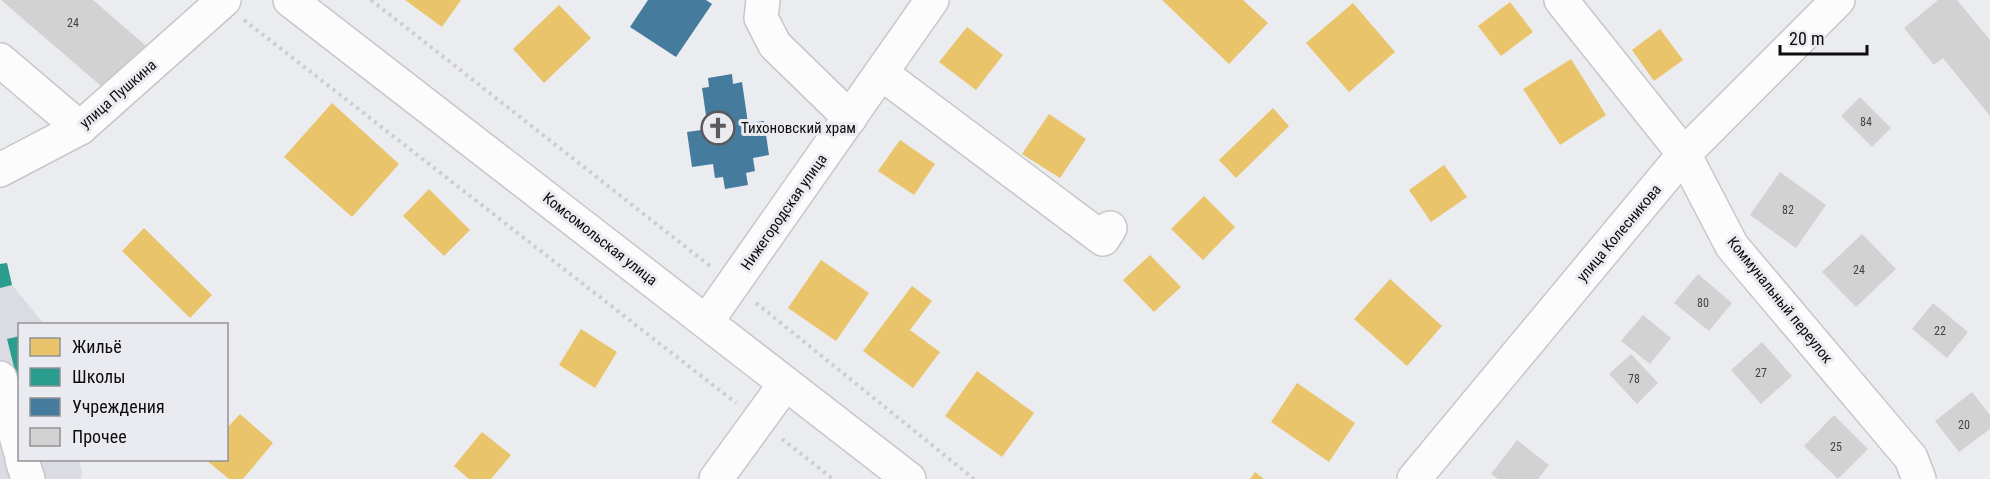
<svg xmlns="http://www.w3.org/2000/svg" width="1990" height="479" viewBox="0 0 1990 479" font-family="'Roboto Condensed',sans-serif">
<rect width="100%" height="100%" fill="#ebecef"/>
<path fill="#dadbe3" d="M7,263L12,285L44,324H20V460H79L82,472L81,479H0V264Z"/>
<g fill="#e9c46a">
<path d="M405,0H461L442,27Z"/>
<path d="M1162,0H1243L1268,23L1229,64Z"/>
<path d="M1510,2L1533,32L1501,56L1478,26Z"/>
<path d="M1353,3L1395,52L1349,92L1306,43Z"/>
<path d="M559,5L591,38L544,83L513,49Z"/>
<path d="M967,27L1003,55L976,90L939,62Z"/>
<path d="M1660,29L1683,60L1654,81L1632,50Z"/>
<path d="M1571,59L1606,115L1560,145L1523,89Z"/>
<path d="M332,103L399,164L352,217L284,157Z"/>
<path d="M1273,108L1289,126L1236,178L1219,160Z"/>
<path d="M1049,114L1086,139L1060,178L1022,154Z"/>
<path d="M900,140L935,164L914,195L878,171Z"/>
<path d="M1444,165L1467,197L1431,222L1409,190Z"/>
<path d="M429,189L470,230L444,256L403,216Z"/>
<path d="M1204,196L1235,227L1203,260L1171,229Z"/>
<path d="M144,228L212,295L190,318L122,251Z"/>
<path d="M1150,255L1181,287L1154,312L1123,280Z"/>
<path d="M821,260L869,293L836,341L788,308Z"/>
<path d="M1390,279L1442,326L1407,366L1354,319Z"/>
<path d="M912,286L932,301L910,330L940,352L913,388L863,351Z"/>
<path d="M581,329L617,352L595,388L559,365Z"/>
<path d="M977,371L1034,413L1002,457L945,416Z"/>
<path d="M1297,383L1355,423L1329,462L1271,422Z"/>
<path d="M240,414L273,443L243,479H229L206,460H226V429Z"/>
<path d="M482,432L511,455L491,479H469L454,466Z"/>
<path d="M1255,472L1264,479H1250Z"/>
</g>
<g fill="#2a9d8f">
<path d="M7,263L12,285L0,288V264Z"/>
<path d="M20,336V386L19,387L7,339Z"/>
</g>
<g fill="#457b9d">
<path d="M648,0H706L712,4L676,57L630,27Z"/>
<path d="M732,74L733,84L742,82L748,123L764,121L769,155L753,158L755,171L746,173L748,185L725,189L723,177L715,178L713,164L692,167L687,132L708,129L702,88L709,87L708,78Z"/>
</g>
<g fill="#d2d2d3">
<path d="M1,0H93L146,46L107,91Z"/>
<path d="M1938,0H1957L1990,40V116L1943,58L1934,65L1904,28Z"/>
<path d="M1860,97L1891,128L1872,147L1841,116Z"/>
<path d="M1780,172L1826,205L1796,248L1750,215Z"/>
<path d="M1862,234L1896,269L1856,307L1822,272Z"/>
<path d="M1698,274L1732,303L1709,331L1674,303Z"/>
<path d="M1933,303L1968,332L1947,358L1912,329Z"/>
<path d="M1643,315L1671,338L1650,364L1621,341Z"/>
<path d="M1762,342L1792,376L1761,404L1731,370Z"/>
<path d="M1631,354L1658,383L1637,404L1609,374Z"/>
<path d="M1972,392L1990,415V429L1959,452L1935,421Z"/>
<path d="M1834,415L1868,449L1838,479L1804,446Z"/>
<path d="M1517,440L1549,465L1538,479H1498L1491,474Z"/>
</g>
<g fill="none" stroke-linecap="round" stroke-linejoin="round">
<g stroke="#c7c7c9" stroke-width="36">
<g id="minor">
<path d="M290,0L909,479"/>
<path d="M763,0L761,18L775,45L850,118"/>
<path d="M1561,0L1684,154L1732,246L1911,458L1919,479"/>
<path d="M0,60L80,128"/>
<path d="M881,73L1103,239L1110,228"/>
<path d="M0,170L80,128L224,0"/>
<path d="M707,321L932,0"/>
<path d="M0,378L20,450"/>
<path d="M22,460L28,479"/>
<path d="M716,479L785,384"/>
<path d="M1414,479L1684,154L1838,0"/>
</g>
</g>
<g stroke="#cccdce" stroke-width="4" stroke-dasharray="3 4.5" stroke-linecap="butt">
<path d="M371,0L710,266"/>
<path d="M244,20L736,403"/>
<path d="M756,303L974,479"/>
<path d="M782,439L833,479"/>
</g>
<use href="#minor" stroke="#fcfcfd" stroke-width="33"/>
</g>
<defs>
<g id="church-ring" transform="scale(1.725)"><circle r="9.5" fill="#eaebf0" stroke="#5b5b5d" stroke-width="1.5"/><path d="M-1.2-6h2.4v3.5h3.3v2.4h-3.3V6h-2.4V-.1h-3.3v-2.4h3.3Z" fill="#5b5b5d"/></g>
</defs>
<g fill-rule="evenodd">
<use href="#church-ring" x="718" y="128"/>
</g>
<g text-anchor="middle" stroke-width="6" stroke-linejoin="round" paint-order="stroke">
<g font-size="12" fill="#424242">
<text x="73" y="27">24</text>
<text x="1866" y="126">84</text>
<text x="1788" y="214">82</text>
<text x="1859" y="274">24</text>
<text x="1703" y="307">80</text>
<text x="1940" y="335">22</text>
<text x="1761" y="377">27</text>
<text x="1634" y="383">78</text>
<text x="1964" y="429">20</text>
<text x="1836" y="451">25</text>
</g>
<g font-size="15" fill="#0d0d0e" stroke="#eaebf0">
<text transform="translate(118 94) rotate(-41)" y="5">улица Пушкина</text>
<text transform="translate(784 212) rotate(-55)" y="5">Нижегородская улица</text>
<text transform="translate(1619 233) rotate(-50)" y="5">улица Колесникова</text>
<text transform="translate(600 239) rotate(38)" y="5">Комсомольская улица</text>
<text transform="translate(1780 300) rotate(51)" y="5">Коммунальный переулок</text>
</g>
<g font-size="15" fill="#0d0d0e" stroke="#eaebf0" text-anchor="start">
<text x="741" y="133">Тихоновский храм</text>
</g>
</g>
<rect x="18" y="323" width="210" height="138" fill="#eaebf0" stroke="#929296" stroke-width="1.5"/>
<rect x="30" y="338" width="30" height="18" fill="#e9c46a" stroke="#929296" stroke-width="1.5"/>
<text x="72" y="353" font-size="18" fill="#0d0d0e">Жильё</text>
<rect x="30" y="368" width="30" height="18" fill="#2a9d8f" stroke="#929296" stroke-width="1.5"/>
<text x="72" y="383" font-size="18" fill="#0d0d0e">Школы</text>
<rect x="30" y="398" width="30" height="18" fill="#457b9d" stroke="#929296" stroke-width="1.5"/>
<text x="72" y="413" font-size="18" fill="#0d0d0e">Учреждения</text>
<rect x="30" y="428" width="30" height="18" fill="#d2d2d3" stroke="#929296" stroke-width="1.5"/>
<text x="72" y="443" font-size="18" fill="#0d0d0e">Прочее</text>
<path d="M1780 45v9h87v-9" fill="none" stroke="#0d0d0e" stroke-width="3"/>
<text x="1789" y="45" font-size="18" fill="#0d0d0e" stroke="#eaebf0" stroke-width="4.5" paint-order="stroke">20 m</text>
</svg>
